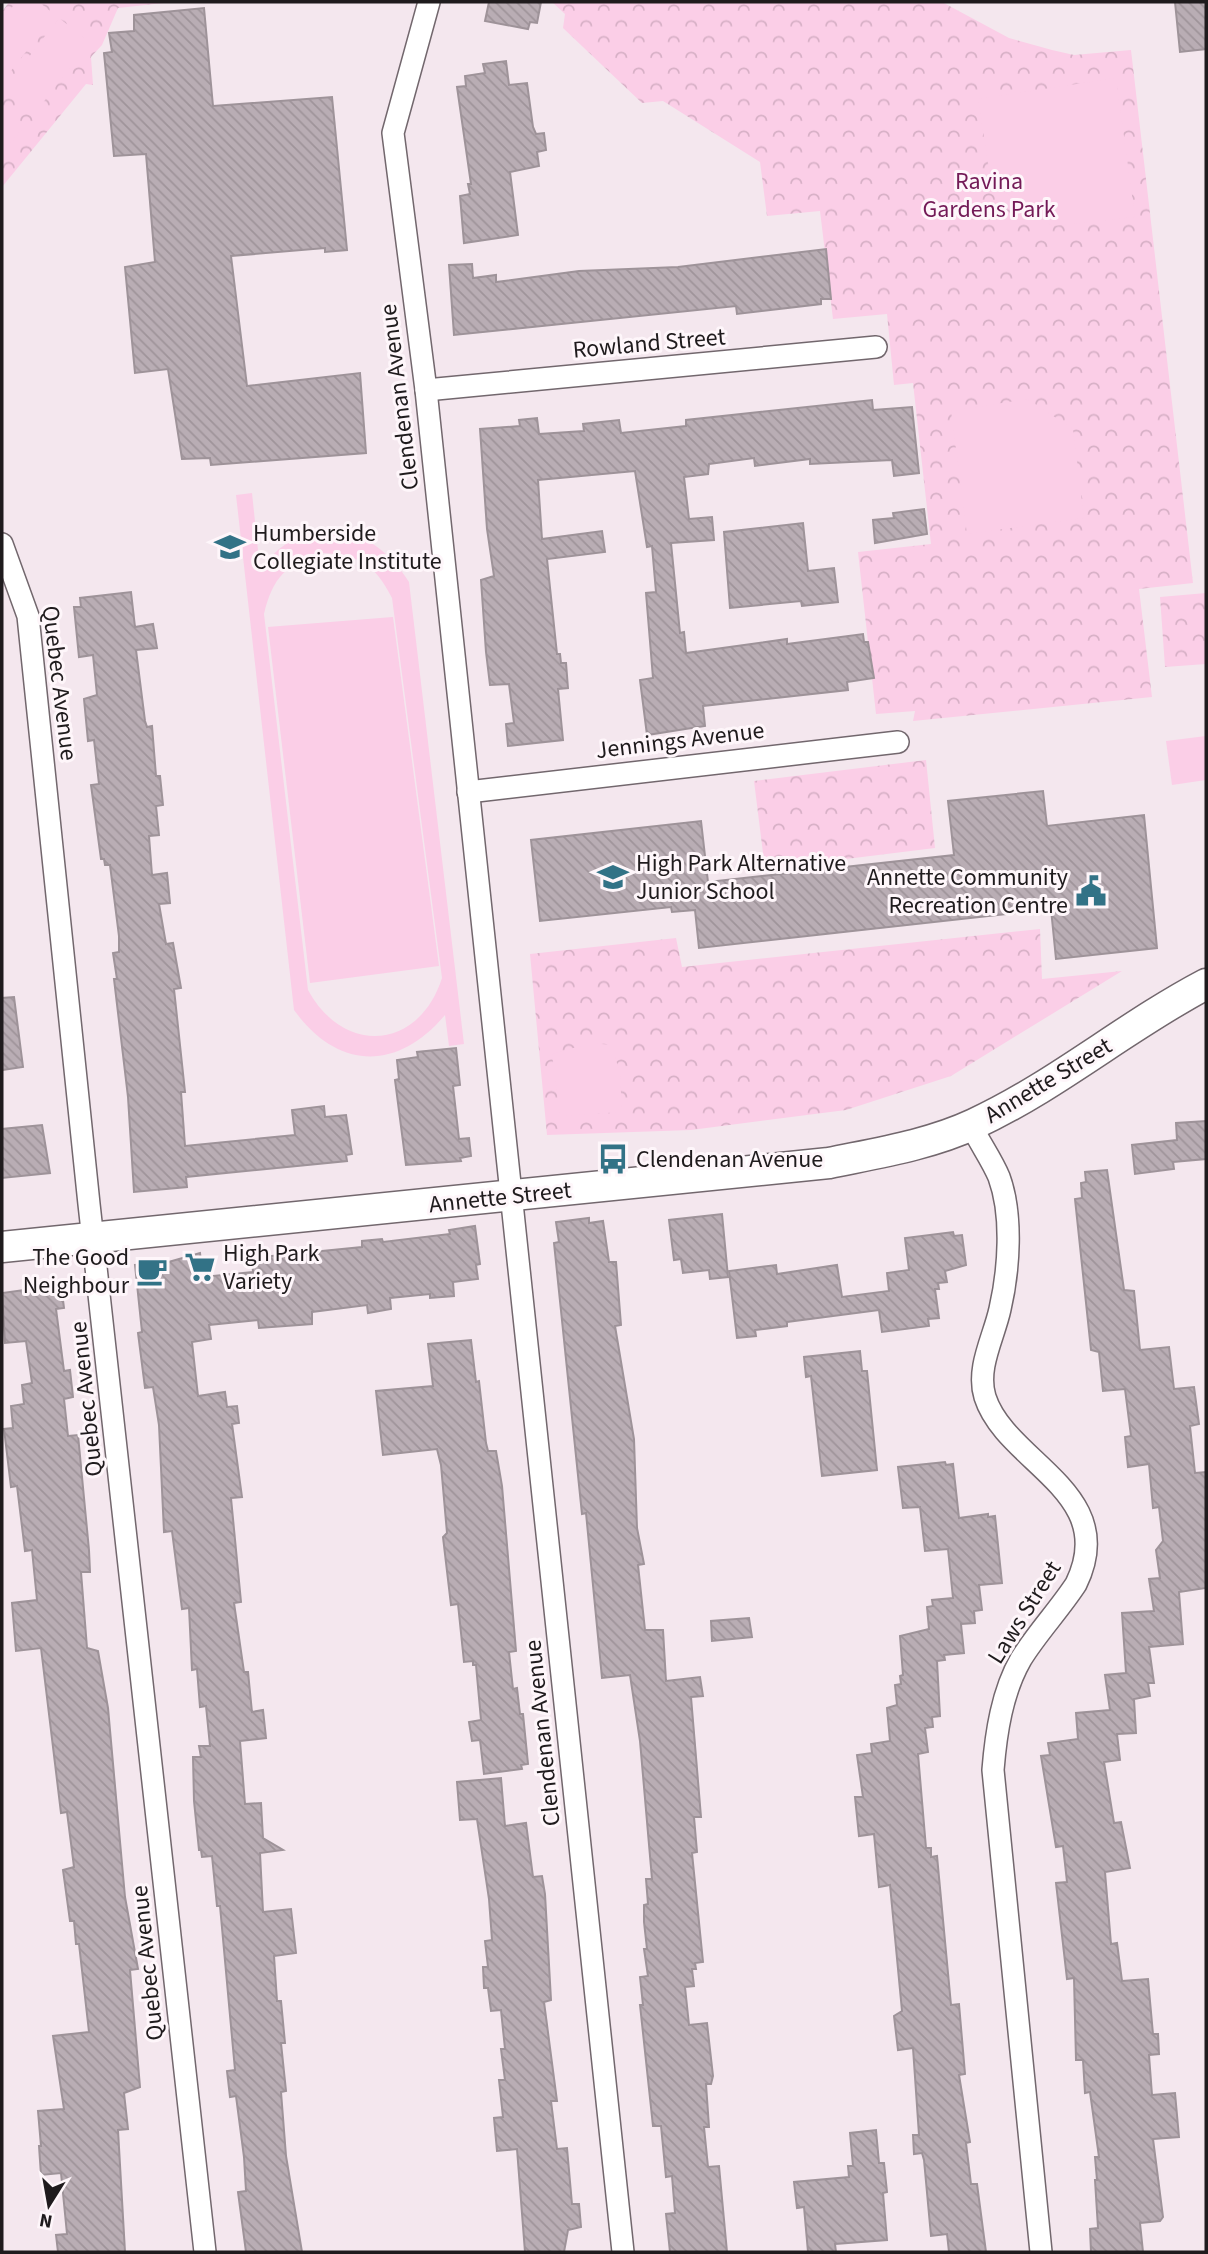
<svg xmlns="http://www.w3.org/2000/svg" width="1208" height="2254" viewBox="0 0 1208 2254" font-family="'Source Sans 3',sans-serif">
<defs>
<pattern id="park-crowns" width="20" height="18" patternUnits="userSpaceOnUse" patternTransform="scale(1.75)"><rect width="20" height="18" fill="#fbcee7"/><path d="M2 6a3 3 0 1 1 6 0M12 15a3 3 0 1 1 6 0" fill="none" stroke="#d7b0c6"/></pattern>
<pattern id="building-back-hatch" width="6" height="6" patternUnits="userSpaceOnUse" patternTransform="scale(1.75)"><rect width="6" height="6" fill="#b9adb4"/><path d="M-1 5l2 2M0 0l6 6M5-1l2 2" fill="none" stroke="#9f949a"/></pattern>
</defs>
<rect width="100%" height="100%" fill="#f4e7ee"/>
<g fill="url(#park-crowns)">
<path d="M9,2H173L118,8L102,45L91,57L93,85L86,84L2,187V12Z"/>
<path d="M552,2H942L1009,38L1052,50L1074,55L1131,50L1193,583L1139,589L1152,697L913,721L915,711L876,714L858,552L931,544L913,383L894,385L887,314L833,319L820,211L767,216L760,162L663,101L642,103L563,28L565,14Z"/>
<path d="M1206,593V664L1165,667L1160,597Z"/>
<path d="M926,760L935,848L765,869L754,781Z"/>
<path d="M1040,929L1042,979L1122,971L951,1076L846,1110L691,1130L547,1135L530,954L676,938L682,967Z"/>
</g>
<g fill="#fbcee7" fill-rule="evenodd">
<path d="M16,2H39L55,15L3,81L2,20Z"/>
<path d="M59,18L90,42L38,109L7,85Z"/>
<path d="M1116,78L1135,217L1052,226L991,182L978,99Z"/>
<path d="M2,114L22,129L2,154Z"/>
<path d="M1027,399L1073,429L1084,518L967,534L951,411Z"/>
<path d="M252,493L260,569C267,563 272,555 279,549C328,513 379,534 409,582L464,1044L449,1046L445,1015C398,1071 338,1071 294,1010L236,495ZM322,553C359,555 375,564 392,598L442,978C419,1050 344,1056 308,990L264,614C273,577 286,564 322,553Z"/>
<path d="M393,617L439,966L310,983L268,627Z"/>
<path d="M1206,736V780L1172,785L1166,741Z"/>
<path d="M591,1043L612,1045L620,1074L622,1112L560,1116L552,1054Z"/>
</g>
<g fill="url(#building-back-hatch)" stroke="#9e9399" stroke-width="2">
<path d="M489,2H541L537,23L530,22L528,29L485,21Z"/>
<path d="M1175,2H1206V49L1180,52Z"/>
<path d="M204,8L213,106L332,97L347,250L325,252V248L231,256L247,386L360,373L366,453L211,465L210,458L182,459L168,369L135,373L125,267L155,262L146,154L114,156L104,53L112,52L109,33L134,31V15Z"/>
<path d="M506,61L509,85L527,83L533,127L536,134L544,133L546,150L537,152L539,166L510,172L518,235L464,243L460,196L470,194L468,184H471L457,87L466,86L465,76L485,73L483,64Z"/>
<path d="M826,249L831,299H821V304L737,314L736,306L454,335L449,265L472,264L473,278L496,275V282L579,271L678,267Z"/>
<path d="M872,400L873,410L912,407L919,473L894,476L892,460L810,464V459L755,466L754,458L709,464L708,474L684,477L689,519L712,517L714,540L671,543L680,633L684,632L686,653L787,639V644L863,634L864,642H868L874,678L847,682L848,690L703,706L705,726L647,735L640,680L653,678L646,593L656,592L652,546L647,547L635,471L538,480L542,539L602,531L605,552L547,559L557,654H560L561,663H566L568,688L558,689L563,740L508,746L506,724L514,723L509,684L490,685L486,652L481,580L494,576L487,529L480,429L520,426L519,420L537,418L539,434L584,431L583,424L619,420L621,433L686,426V420Z"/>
<path d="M924,509L927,534L875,543L873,520L894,518L893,513Z"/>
<path d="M803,523L808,571L834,568L838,602L802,606L801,601L730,608L724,532Z"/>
<path d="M131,592L135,627L153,624L157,648L136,650L145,721L147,727L152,726L156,776H160L163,805L156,806L159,835L149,836L152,875L167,873L170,903L159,904L166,944L173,943L181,988L174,989L185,1092H181L185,1146L295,1135L292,1110L324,1106L325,1117L346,1115L352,1154L346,1155L347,1161L186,1177L187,1187L134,1192L128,1097L114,979H117L113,953L119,952V936L110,865H105L104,859H101L91,785L99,784L94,740L88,741L84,699L97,695L93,655L79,657L74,607H81L80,598Z"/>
<path d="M1043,791L1047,826L1144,815L1157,948L1056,959L1051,909L699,948L695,910L672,912L671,907L540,921L531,840L701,821L708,882L954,855L948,801Z"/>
<path d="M14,997L23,1067L2,1070V998Z"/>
<path d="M456,1048L460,1085L453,1086L459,1139L469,1138L471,1156L460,1158L461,1161L406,1165L395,1080L399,1079L397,1060L418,1057L417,1052Z"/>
<path d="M1206,1121V1159L1173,1162L1174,1169L1135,1174L1132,1145L1177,1140L1176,1123Z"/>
<path d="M42,1125L50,1173L2,1178V1129Z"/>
<path d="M1107,1170L1124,1290L1134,1291L1140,1350L1169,1347L1174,1389L1194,1387L1199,1424L1190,1426L1195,1473L1206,1472V1588L1179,1592L1183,1644L1149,1647L1154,1683H1148L1150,1696L1134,1699L1136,1733L1117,1734L1120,1760L1104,1762L1114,1823L1121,1822L1130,1868L1105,1872L1111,1944L1117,1943L1122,1981L1148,1979L1153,2034H1158L1159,2054L1149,2055L1152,2095L1175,2093L1179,2137L1153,2139L1163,2217L1160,2221L1140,2223L1143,2252H1091L1090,2229L1098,2228L1095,2180H1097L1095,2157H1099L1090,2092L1085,2093L1083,2060H1076L1074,1978L1067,1979L1056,1883L1067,1882L1063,1846L1056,1847L1041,1756L1050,1755L1048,1743L1078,1739L1076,1713L1110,1710L1105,1675L1126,1673L1122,1613L1154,1611L1149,1579L1160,1578L1156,1550L1163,1541L1159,1507L1153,1508L1149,1464L1128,1467L1125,1437L1131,1436L1125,1389L1103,1391L1099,1352L1091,1350L1075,1199L1082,1198L1081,1183L1086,1182L1085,1172Z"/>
<path d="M722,1214L728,1277L710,1279L709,1270L683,1273L681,1259L674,1260L669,1220Z"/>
<path d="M589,1218V1223L603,1221L609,1262H616L621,1325L615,1326L634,1439L637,1528L644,1564L638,1565L645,1630H663L666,1681L700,1677L703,1696L691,1697L701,1817H694L697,1852L692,1853L703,1962L695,1963L696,1969H692L694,1986L685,1987L689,2025L707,2023L713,2076L711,2084H706L709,2127H704L708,2167L719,2166L727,2252H670L666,2214L675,2213L672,2176L666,2177L661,2126H653L640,2005H643L640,1977L648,1976L644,1949H647L644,1922V1905L648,1904L646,1879H652L640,1741L630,1675L602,1678L586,1513L582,1514L554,1243L559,1242L556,1222Z"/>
<path d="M475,1226L480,1264L476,1265L478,1279L453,1282L454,1296L430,1298V1294L390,1298L391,1309L368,1313L367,1305L312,1312V1324L259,1328L258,1320L209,1325L211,1339L192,1342L198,1396L225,1392L227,1407L237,1406L239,1423L232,1424L242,1497L231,1498L241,1602L234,1603L244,1672H248L252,1712L263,1710L266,1738L240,1741L245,1804L261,1803L263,1838L283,1850L260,1853L263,1912L291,1909L296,1953L274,1956L277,2001H281L285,2043H281L286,2091L281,2092L286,2156L302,2252H246L238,2192L246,2191L244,2157L236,2096L230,2097L227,2071L235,2070L220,1906H217L212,1856L202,1857L201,1850H199L194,1801L193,1757H201L199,1746H210L206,1706L200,1707L197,1669L192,1670L189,1608L182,1609L172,1531L164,1532L159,1425L153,1387L145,1388L138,1333L142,1332L135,1265L165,1263L200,1253L203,1277L253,1272L252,1258L362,1247V1241L382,1239L383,1242L450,1234L449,1230Z"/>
<path d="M953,1232L954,1236L962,1235L966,1265L945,1271L947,1282L938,1283L939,1289H935L939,1318L928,1319L929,1326L882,1332L879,1310L787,1322V1326L755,1330L756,1336L737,1338L729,1271L776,1265L777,1274L837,1265L842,1297L889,1291L887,1273L909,1270L905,1238Z"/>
<path d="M61,1285L64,1308L56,1309L64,1371L70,1370L73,1397L64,1399L68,1436L78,1435L89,1550L90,1572H81L87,1648L98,1651L108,1708L125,1897L138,1969L130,1970L140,2087L124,2093L128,2129L118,2130L125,2252H58L56,2235L67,2234L61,2173L41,2175L39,2146H41L38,2111L64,2109L53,2036L89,2032L79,1944H76L74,1921H70L63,1870L74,1867L67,1812L61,1813L41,1648L16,1651L12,1603L37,1600L32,1550L25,1551L17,1486L11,1487L4,1429L13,1428L11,1406L24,1404L22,1385L32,1383L26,1341L5,1343L2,1293Z"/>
<path d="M471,1340L476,1382L479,1381L486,1443L488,1451H496L502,1486L516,1651L509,1652L513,1689L517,1688L520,1714H523L528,1764L521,1765L522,1769L484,1774L480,1740L472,1741L469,1722L481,1720L476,1665H473V1661L464,1662L458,1604L451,1605L443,1537L447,1533L441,1465L437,1449L383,1455L376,1391L433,1386L428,1344Z"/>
<path d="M860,1351L862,1371H867L877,1470L822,1476L811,1376L806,1377L804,1357Z"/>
<path d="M945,1462L946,1465L953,1464L959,1518L988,1514V1517L995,1516L1002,1583L979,1585L982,1610L974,1611L975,1623L961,1624L964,1653L944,1655L945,1660L937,1661L940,1716L932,1717L933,1727L925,1728L928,1752L918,1754L926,1848H931V1857L937,1856L951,2005L959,2004L965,2074L959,2075L970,2142L966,2143L971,2184H977L986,2252H949L947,2234L931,2236L924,2160L922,2153L914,2154L913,2135H919L913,2048L898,2050L894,2016L902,2011L890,1885L879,1887L874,1834L859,1836L855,1797H863L857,1755L872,1753L871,1744L890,1741L887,1708L897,1705L895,1685L901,1684L900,1676L903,1675L900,1636L929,1629L927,1607L933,1606L932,1600L953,1598L948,1549L925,1551L920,1507L903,1508L898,1467Z"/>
<path d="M749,1618L752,1637L712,1641L711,1621Z"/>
<path d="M501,1778L505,1826L526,1823L533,1877L542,1876L545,1894L551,2000L544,2002L557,2101H551L557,2149L567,2148L572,2204H579L581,2227L568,2230L564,2252H525L517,2149L497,2151L494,2118L503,2117L499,2080H505L501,2049H505L501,2010L491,2011L488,1988H484L483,1967H488L485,1941L492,1940L489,1899L477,1819L460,1820L457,1782Z"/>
<path d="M876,2130L879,2163H884L887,2192L883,2193L887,2240L835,2244L836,2252H808L804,2207L797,2208L794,2182L849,2177L848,2166H853L850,2133Z"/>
</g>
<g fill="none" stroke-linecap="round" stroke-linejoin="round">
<g stroke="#72676d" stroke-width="24">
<g id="street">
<path d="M429,2L393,133L426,390L623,2252"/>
<path d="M426,390L876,347"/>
<path d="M2,544L28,616L89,1204L205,2252"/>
<path d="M468,792L898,742"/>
<path d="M971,1125C979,1142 992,1160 999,1177C1013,1215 1009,1270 1000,1309C994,1337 976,1368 985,1397C1006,1463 1121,1492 1076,1584C1059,1610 1037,1633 1021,1659C1002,1692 996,1733 993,1770L1041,2252"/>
</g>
</g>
<g stroke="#72676d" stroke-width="33">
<path id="secondary" d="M2,1247L829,1163C877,1153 929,1145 974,1124C1056,1086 1126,1026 1206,984"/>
</g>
<use href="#street" stroke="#fff" stroke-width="21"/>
<use href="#secondary" stroke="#fff" stroke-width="30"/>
</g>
<defs>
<g id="school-bare" transform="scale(2.415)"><path d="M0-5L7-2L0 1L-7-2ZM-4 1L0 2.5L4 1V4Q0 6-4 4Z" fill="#327286" stroke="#fef6fa" stroke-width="2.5" paint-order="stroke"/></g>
<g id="civic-bare" transform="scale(2.415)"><path d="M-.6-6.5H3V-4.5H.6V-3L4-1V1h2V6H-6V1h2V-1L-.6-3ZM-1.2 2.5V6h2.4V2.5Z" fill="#327286" stroke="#fef6fa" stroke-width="2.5" paint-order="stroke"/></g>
<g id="bus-bare" transform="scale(2.415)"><path d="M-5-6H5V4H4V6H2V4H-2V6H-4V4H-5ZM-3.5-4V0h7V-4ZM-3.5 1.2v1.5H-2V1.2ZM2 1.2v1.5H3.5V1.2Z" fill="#327286" stroke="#fef6fa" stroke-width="2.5" paint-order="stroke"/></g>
<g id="supermarket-bare" transform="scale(2.415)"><path d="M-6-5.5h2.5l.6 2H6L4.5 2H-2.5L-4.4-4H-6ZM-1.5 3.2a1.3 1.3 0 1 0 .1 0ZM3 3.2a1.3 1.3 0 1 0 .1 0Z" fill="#327286" stroke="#fef6fa" stroke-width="2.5" paint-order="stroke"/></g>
<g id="cafe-bare" transform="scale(2.415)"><path d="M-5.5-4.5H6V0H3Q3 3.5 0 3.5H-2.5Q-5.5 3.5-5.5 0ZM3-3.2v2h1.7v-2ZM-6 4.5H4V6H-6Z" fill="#327286" stroke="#fef6fa" stroke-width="2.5" paint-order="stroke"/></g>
</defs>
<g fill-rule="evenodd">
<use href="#school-bare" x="230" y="547"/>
<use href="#school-bare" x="613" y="877"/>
<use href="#civic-bare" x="1091" y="891"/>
<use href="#bus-bare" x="613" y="1159"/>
<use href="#supermarket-bare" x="200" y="1267"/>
<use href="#cafe-bare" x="152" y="1271"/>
</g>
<g text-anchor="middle" stroke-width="6" stroke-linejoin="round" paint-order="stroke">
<g font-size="24" fill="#731a57" stroke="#fef6fa">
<text x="989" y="189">Ravina<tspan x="989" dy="28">Gardens Park</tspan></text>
</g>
<g font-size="24" fill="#1f1b1d" stroke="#fef6fa">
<text transform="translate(649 343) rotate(-5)" y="8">Rowland Street</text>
<text transform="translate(399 397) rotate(-97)" y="8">Clendenan Avenue</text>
<text transform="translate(60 683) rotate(83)" y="8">Quebec Avenue</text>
<text transform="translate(680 740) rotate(-7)" y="8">Jennings Avenue</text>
<text transform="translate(1048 1080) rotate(-31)" y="8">Annette Street</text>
<text transform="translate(500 1197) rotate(-6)" y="8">Annette Street</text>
<text transform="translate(86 1399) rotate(-96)" y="8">Quebec Avenue</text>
<text transform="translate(1024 1612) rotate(-58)" y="8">Laws Street</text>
<text transform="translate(542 1733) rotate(-96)" y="8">Clendenan Avenue</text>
<text transform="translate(147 1963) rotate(-96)" y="8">Quebec Avenue</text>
</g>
<g font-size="24" fill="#1f1b1d" stroke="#fef6fa" text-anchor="start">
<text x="253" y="541">Humberside<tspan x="253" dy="28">Collegiate Institute</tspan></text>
<text x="636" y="871">High Park Alternative<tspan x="636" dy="28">Junior School</tspan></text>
<text x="1068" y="885" text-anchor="end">Annette Community<tspan x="1068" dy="28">Recreation Centre</tspan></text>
<text x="636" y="1167">Clendenan Avenue</text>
<text x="223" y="1261">High Park<tspan x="223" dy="28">Variety</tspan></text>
<text x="129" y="1265" text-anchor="end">The Good<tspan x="129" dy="28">Neighbour</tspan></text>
</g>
</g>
<rect width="1208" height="2254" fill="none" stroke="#1f1b1d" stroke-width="7"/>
<g transform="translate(49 2205) rotate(191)" stroke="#fef6fa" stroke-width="5" paint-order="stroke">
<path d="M0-5L12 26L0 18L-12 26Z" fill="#1f1b1d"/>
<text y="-10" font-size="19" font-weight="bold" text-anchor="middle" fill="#1f1b1d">N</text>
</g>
</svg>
